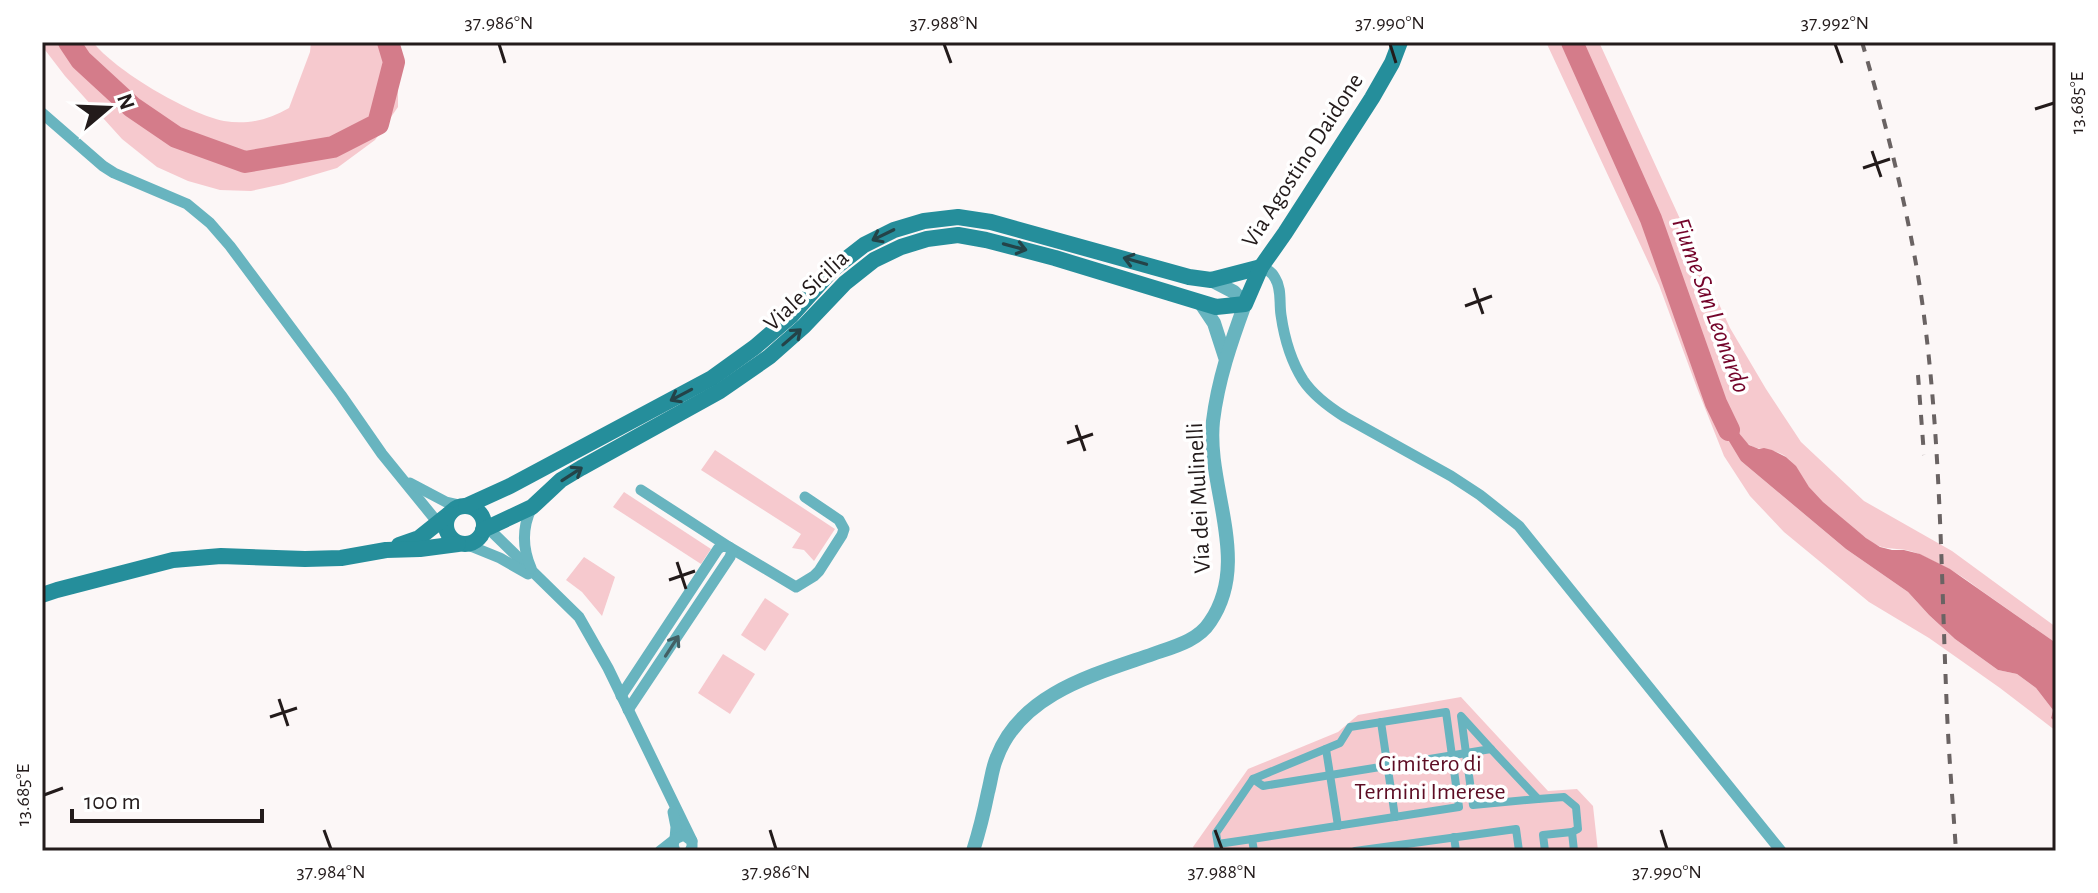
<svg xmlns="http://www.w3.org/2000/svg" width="2098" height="893" viewBox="0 0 2098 893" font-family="'Alegreya Sans',sans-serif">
<rect width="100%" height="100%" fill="#fcf7f7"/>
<g fill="#f6c9ce">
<path d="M42,42H93C114,70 189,114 224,121C247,125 269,120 289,108L310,52L311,42H398V107L375,140L337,168L283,184L251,191L220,190L188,181L157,167L122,139L65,76L42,46Z"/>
<path d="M1546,42H1599L1730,328L1766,389L1801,442L1864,501L1952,551L2056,627V643C2033,627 2009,610 1986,594C1973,585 1960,574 1945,567C1933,561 1920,553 1906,550C1887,547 1883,551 1866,538C1847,524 1827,508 1811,490C1802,479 1797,465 1785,456C1776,450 1767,450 1757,448C1742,445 1733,424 1726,412L1741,461L1846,549L1908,592L1929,615L1955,639L1998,670L2017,674L2036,688L2053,710L2051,717L2056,722V731L2000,688L1929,638L1869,602L1784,532L1750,496L1724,456L1697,388L1659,285Z"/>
<path d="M715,450L835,529L814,561L804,550L792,548L801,534L701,470Z"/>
<path d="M624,492L711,549L701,564L613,507Z"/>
<path d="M584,557L615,577L602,616L582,592L566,580Z"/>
<path d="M765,598L789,614L765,651L741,635Z"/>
<path d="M723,654L755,674L730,714L698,693Z"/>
<path d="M1461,697L1548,791L1577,789L1593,806L1598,851H1195L1193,847L1248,769L1338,732L1358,715Z"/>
</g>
<path fill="#d47c8a" d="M1716,403L1726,412L1738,432L1749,445L1759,449L1764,448L1772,450L1786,457L1796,466L1809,487L1823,502L1866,538L1880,547L1892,550H1904L1920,554L1950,569L2056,643V722L2051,718L2053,710L2036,688L2017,674L1998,670L1955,639L1929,615L1908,592L1846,549L1741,461L1715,418Z"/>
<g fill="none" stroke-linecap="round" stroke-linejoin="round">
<g stroke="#d47c8a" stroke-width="22">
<path d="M69,42L81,60L132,107L176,137L245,162L333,147L378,124L394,62L388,42"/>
<path d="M1572,42L1651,219L1716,403L1729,430"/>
</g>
<g stroke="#68b4bf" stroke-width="8">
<path d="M1381,722L1395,817"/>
<path d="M1326,749L1338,826"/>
<path d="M1491,749L1461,716L1473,805L1538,799"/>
<path d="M1253,779L1263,786L1491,749L1538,799L1564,797L1576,807L1578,829L1572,832"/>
<path d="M1454,837L1456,851"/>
<path d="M1218,844L1252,839"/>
<path d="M1219,851L1216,833L1253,779L1340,743L1350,727L1446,712L1459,807L1252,839L1254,851"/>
<path d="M1355,851L1516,829L1519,851"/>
<path d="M1545,851L1543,835L1572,832L1574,851"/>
</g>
<g stroke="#68b4bf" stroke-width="11">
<path d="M42,113L103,166L114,173L187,204L210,223L230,246L341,395L382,454L447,534"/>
<path d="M1261,267C1267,269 1272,272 1275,278C1282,289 1279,302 1281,315C1284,336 1291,361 1303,380C1313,395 1329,407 1345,417L1451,476L1480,495L1519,526L1781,851"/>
<path d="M410,483L446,502L464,506"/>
<path d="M641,490L729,547L796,587L814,576L819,571L842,535L844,529L839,520L805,497"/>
<path d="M483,519L488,528L579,617L608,668L692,841"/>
<path d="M468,545L500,558L528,574"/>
<path d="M531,568C522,547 522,527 532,507"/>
<path d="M621,696L718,549L722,546L729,547L732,551L730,557L628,710"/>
<path d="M673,812L676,827L675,839"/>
<path d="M660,851L674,840"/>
<path d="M675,851L673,845L675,839L684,835L692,841V847L690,851"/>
</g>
<g stroke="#68b4bf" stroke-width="14">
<path d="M1200,302L1214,323L1225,357"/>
<path d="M973,851C979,832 984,812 988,792C991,781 992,768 997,757C1021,693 1096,674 1153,654C1173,647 1198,641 1210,622C1252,561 1206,487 1213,421C1218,380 1231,342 1245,304L1234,292L1211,280"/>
</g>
<g stroke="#258e9b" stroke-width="16">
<circle cx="465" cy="525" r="19"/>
<path d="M466,506L510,486L712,378L755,347L791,316L832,270L864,245L894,230L924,221L958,217L991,222L1189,277L1211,280L1261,267"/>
<path d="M483,530L532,507L561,480L581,468L720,391L769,357L804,326L845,283L874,260L901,247L927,239L958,235L986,240L1055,258L1216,307L1245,304L1261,267L1285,233L1372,98L1392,63L1400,42"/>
<path d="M399,545L419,538L449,514"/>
<path d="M42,595L57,590L173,560L221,556L305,559L341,558L386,550L420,549L458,544"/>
</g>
<g stroke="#6a6363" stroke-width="4" stroke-dasharray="10 10" stroke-linecap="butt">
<path d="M1862,42C1887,128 1909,213 1922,301C1941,437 1941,575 1947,712C1949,758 1953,805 1956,851"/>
<path d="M1918,375L1924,455"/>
</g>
</g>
<defs><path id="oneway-shaft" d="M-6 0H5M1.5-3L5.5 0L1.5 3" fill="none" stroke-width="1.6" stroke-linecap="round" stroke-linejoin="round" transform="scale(2)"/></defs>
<g stroke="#244348">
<use href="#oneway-shaft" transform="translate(883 235) rotate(154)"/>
<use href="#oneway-shaft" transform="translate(1015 247) rotate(15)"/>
<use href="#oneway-shaft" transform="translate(1135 261) rotate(-164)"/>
<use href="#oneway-shaft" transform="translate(792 337) rotate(-41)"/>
<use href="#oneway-shaft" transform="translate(681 395) rotate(152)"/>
<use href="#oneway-shaft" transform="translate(572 474) rotate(-33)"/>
</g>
<use stroke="#426065" href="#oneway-shaft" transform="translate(672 646) rotate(-57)"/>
<path fill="none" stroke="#231b1b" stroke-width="3" d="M499,44L505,63M944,44L951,63M1390,44L1396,63M1835,44L1842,63M2035,109L2054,103M1872,151L1881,177M1863,168L1890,159M1474,288L1483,314M1465,306L1492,296M1076,425L1085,451M1067,443L1093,434M677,562L686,589M669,580L695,571M279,699L288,726M270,717L297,708M44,795L63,788M324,830L331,849M770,830L776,849M1215,830L1222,849M1661,830L1667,849"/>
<g text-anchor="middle" stroke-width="7" stroke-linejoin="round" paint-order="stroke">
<g font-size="24" fill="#231b1b" stroke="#fff">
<text transform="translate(1302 160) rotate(-57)" y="8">Via Agostino Daidone</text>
<text transform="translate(806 290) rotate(-43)" y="8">Viale Sicilia</text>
<text transform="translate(1198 498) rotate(-93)" y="8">Via dei Mulinelli</text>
</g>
<g font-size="24" fill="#5d0d24" stroke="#fff">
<text x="1430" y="771">Cimitero di<tspan x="1430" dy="28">Termini Imerese</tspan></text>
</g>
<g font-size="26" font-style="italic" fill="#74042a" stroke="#fff">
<text transform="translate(1712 305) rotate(70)" y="9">Fiume San Leonardo</text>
</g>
</g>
<rect width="2098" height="893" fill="none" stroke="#ffffff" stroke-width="88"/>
<g transform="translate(108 108) rotate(71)" stroke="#ffffff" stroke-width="6" paint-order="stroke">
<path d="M0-6L14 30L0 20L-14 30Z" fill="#231b1b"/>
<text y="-12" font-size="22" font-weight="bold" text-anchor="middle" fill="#231b1b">N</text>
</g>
<path d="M72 809v12h190v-12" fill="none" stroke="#231b1b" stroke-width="4"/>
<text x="84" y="809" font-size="24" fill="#231b1b" stroke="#ffffff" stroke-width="6" paint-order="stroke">100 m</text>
<rect x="44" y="44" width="2010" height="805" fill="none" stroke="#231b1b" stroke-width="3"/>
<g font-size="20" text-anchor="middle" fill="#231b1b">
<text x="499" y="29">37.986°N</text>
<text x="944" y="29">37.988°N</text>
<text x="1390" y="29">37.990°N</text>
<text x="1835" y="29">37.992°N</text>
<text transform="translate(2076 103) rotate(-90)" y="7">13.685°E</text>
<text transform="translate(22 795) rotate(-90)" y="7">13.685°E</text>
<text x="331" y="878">37.984°N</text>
<text x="776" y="878">37.986°N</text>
<text x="1222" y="878">37.988°N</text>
<text x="1667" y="878">37.990°N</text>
</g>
</svg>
